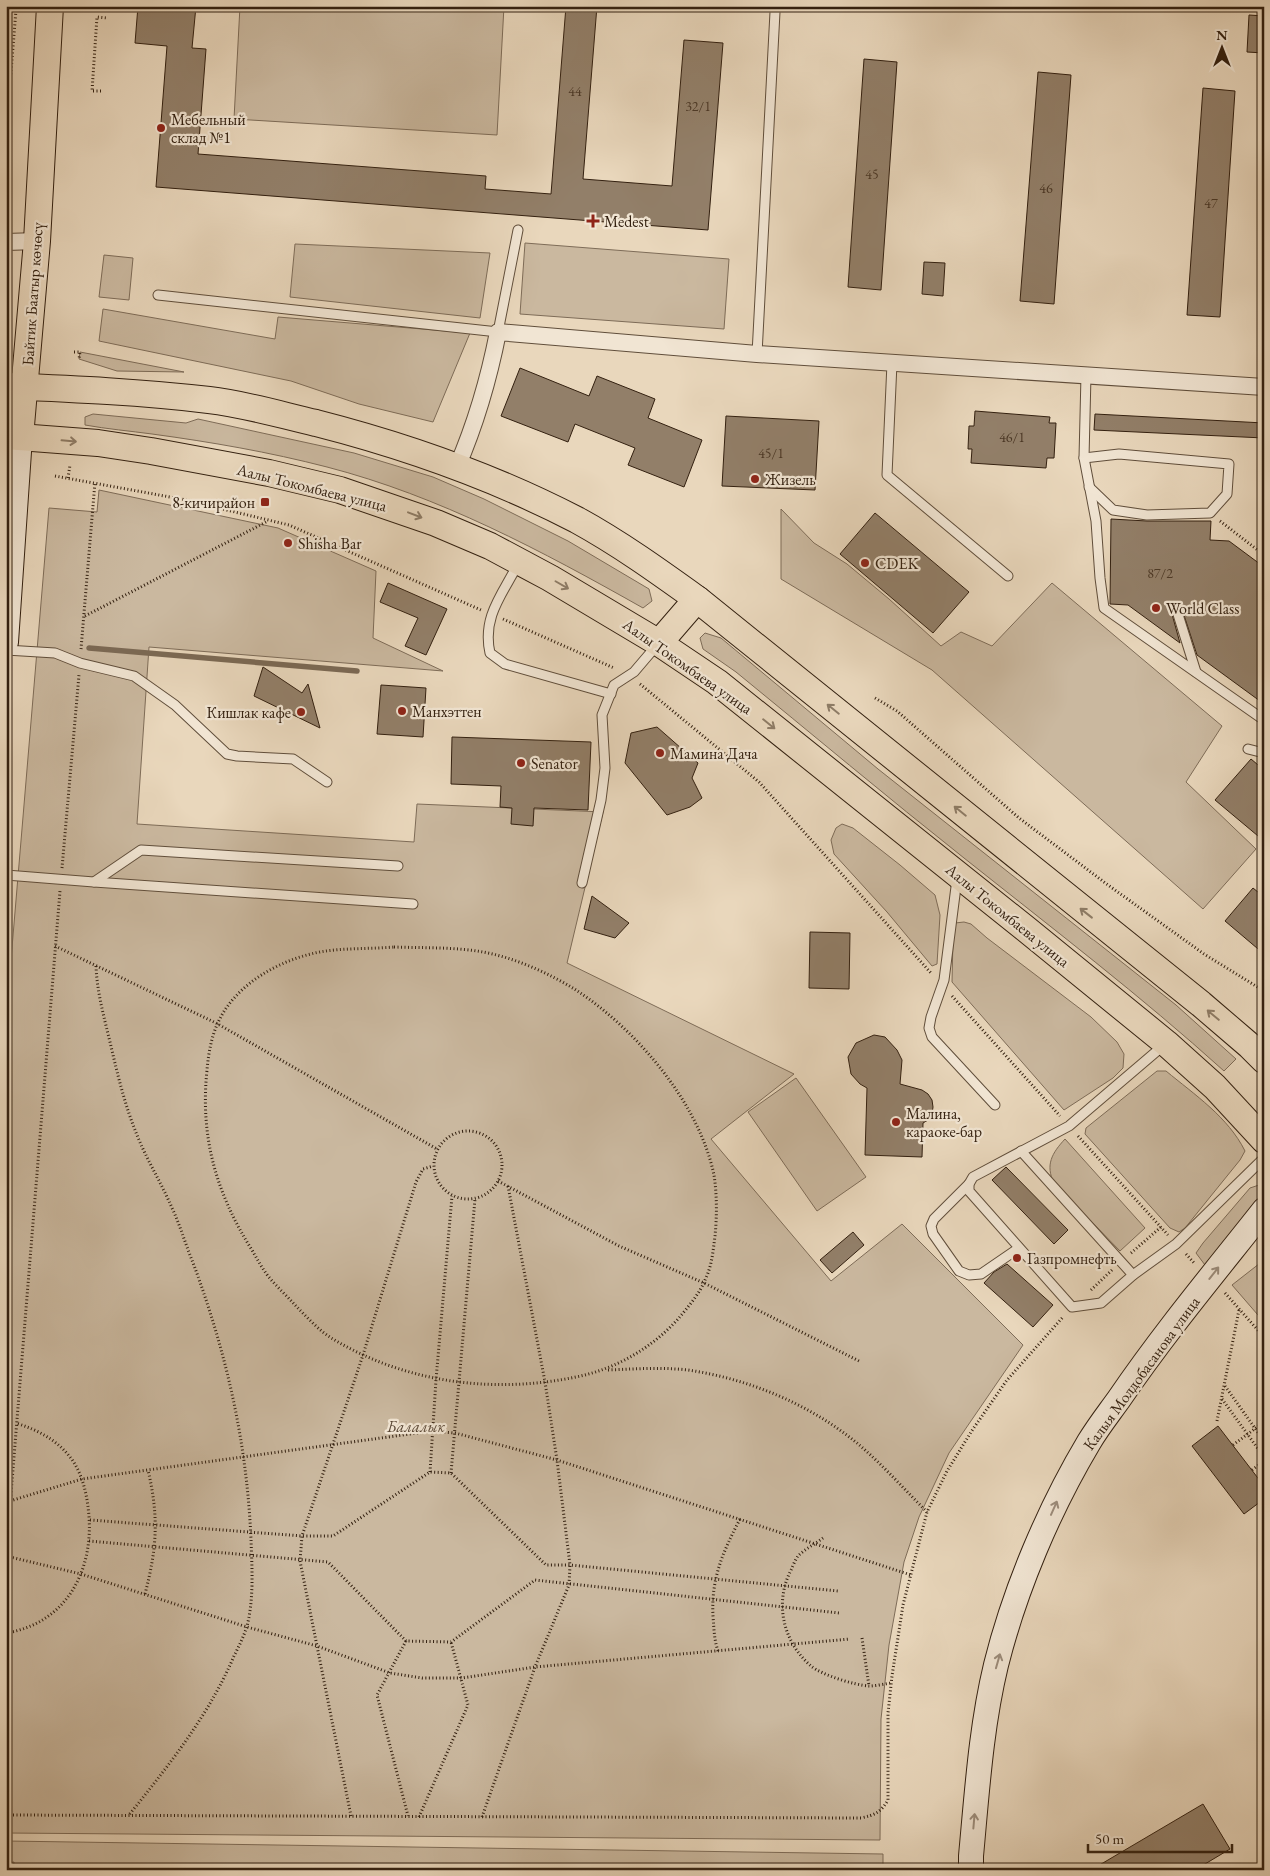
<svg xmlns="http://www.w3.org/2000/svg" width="1270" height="1876" viewBox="0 0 1270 1876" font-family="'EB Garamond',serif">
<rect width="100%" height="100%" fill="#e9d7bc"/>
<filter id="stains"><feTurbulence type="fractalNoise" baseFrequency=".004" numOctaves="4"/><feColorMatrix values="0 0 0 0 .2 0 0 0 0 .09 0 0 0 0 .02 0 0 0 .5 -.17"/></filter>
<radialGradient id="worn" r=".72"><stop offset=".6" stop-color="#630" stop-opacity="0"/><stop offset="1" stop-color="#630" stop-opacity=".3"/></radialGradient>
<g fill="#cab89f" stroke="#7e6c58">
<path d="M240,6H504L497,135L234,119Z"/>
<path d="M525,243L729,259L724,329L520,314Z"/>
<path d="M295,244L490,253L480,318L290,297Z"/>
<path d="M104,255L133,258L129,300L99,297Z"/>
<path d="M103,309L275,339L278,317L470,333L433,422L359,404L291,381L99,341Z"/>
<path d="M80,352L184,372L117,371L79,359Z"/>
<path d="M93,414L186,423L198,419L354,453L433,477L484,499L568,541L649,589L652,601L643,608C542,551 439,496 327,467C269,452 211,442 152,434C130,431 107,429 85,425V417Z"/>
<path d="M99,490L278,528L376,571L373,638L443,671L149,647L137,824L414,842L417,804L603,812L567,963L794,1074L711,1139L831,1281L902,1224L1023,1345L949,1453L919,1517L904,1562L889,1645L881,1719L880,1840L6,1833V1019L49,508L97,512Z"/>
<path d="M781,509L814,543L847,564L889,599L941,646L961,632L992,646L1052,583L1222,726L1186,782L1256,849L1203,909L932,670L781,579Z"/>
<path d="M705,633L721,638L878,769L1176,1005L1236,1059L1224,1071C1141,996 1052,928 964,858C887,797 812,734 736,672L703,649L700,638Z"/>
<path d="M842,824L853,828L900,865L935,895L940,915L937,964L932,966L887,912L834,854L831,840L836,828Z"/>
<path d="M964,922L971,924L987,938L1091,1017L1117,1042L1124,1054L1123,1068L1113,1078L1064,1110L952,982L953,937L955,923Z"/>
<path d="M1157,1071H1166C1195,1095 1228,1117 1245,1151L1240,1160L1185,1228L1179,1232L1170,1228L1085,1134L1086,1128Z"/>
<path d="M796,1078L866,1177L817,1211L748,1112Z"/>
<path d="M1065,1139L1145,1228L1120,1251L1054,1183C1045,1165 1052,1153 1065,1139Z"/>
<path d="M1262,1184L1264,1198L1223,1256L1205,1265L1196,1253L1203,1243L1250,1188Z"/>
<path d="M1264,1260V1322L1232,1285Z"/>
<path d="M6,1841L883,1854V1870H13L14,1862H6Z"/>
</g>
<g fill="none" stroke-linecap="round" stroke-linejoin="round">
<path stroke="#7b6954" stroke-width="5.5" d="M89,648L357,671"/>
</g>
<g fill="#927f69" stroke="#332010">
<path d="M138,6H196L192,48L206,49L198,154L486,176L485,189L551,194L566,6H597L583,179L672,186L684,40L723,43L708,230L156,187L167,46L135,43Z"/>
<path d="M1249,15L1264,16V53L1247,52Z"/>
<path d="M864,59L897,62L881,290L848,287Z"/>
<path d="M1038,72L1071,75L1054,304L1020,301Z"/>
<path d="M1203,88L1235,91L1220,317L1187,315Z"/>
<path d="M924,262L945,263L943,296L922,294Z"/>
<path d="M520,368L589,396L597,376L655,399L648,418L702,440L684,487L628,465L635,448L575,424L568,442L501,416Z"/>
<path d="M975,411L1050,417L1049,423H1056L1054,458H1047L1046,468L971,463L972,449H968L969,426H974Z"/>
<path d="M1095,414L1264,423V438L1094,430Z"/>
<path d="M726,416L819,421L815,490L722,486Z"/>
<path d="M875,513L969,592L933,633L840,554Z"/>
<path d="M1111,519L1147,521H1211L1210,540L1229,541L1264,567V704L1197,655L1180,603L1174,602L1170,607L1180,643L1128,605L1110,604Z"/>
<path d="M388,583L447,609L426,655L405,646L418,618L380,602Z"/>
<path d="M263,667L302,693L308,684L320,728L254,696Z"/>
<path d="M381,685L426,688L423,737L377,734Z"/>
<path d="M657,727L698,763L692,778L702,798L690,807L667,815L625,763L631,733Z"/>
<path d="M452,737L591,742L588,810L534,808L533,826L511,824L512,808L500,807L501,786L451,784Z"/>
<path d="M1251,759L1264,770V841L1215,800Z"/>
<path d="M1253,888L1264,897V954L1225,921Z"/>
<path d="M592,896L629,923L615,938L584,929Z"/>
<path d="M810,932L850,933L849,989L809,988Z"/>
<path d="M874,1035L885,1037L897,1050L902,1060L900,1084L922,1090L928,1094L932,1100L933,1107L932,1114L928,1120L923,1123L922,1157L865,1155L867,1088L860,1084L851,1074L848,1057L856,1043Z"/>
<path d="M1006,1167L1068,1230L1054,1244L992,1180Z"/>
<path d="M853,1232L864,1245L832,1273L820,1260Z"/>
<path d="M1007,1264L1053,1305L1033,1327L984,1283L994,1272Z"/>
<path d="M1218,1426L1264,1486V1499L1244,1514L1192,1446Z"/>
<path d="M1203,1804L1230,1849L1195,1870H1091Z"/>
</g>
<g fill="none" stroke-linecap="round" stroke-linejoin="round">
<g stroke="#604e3b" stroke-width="11">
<g id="lane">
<path d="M158,295L498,332L518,230"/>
<path d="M757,354L775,12"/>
<path d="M892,363L887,475L1008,576"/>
<path d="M1086,375L1084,458L1096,521L1100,578L1104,608L1264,720"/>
<path d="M1084,458L1119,454L1229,464L1227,494L1210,513L1147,515L1113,510L1089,487"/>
<path d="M518,564C502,595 482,617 490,653L505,664L611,694"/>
<path d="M1176,608L1196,672"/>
<path d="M6,650L55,653L80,663L134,676L175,705L227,754L237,756L293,759L327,782"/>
<path d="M1248,749L1264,753"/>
<path d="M6,875L94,882L141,850L398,866"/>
<path d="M957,879L944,980L931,1017L929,1028L932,1037L995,1105"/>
<path d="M94,882L413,904"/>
<path d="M582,883L601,800L605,768L602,715L614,685L634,672L657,645"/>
<path d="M1164,1045L1069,1126L973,1177L969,1184V1191L1072,1307L1101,1303L1133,1275L1176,1244L1264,1158"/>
<path d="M1021,1151L1133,1275"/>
<path d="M969,1184L934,1219L931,1226L933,1234L959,1271L969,1275L981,1274L1019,1248"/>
</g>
</g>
<g stroke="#604e3b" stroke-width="18">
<g id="street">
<path d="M6,242L37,241"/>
<path d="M457,467C476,423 489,378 498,332L757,354L1264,387"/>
</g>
</g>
<g stroke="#332010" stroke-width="26">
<g id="secondary">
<path d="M6,642L20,437"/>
<path d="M971,1870V1856C977,1792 981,1727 996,1665C1015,1589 1049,1509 1089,1442C1098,1427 1109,1413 1119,1399C1164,1333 1215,1272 1264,1210"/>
</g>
</g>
<g stroke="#332010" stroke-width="28">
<g id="primary">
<path d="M6,386C74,389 142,392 209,400C245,404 281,415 316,423C406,446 494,477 577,520C619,543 658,571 697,599L1201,1004L1250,1046L1264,1060"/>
<path d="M6,436L98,443L151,451L269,473L340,490L436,523L490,546L550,578L659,643L717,682L1026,929L1166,1043L1215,1087L1264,1140"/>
<path d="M20,437L37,241L50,6"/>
<path d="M659,643L697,599"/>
</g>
</g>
<g stroke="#332010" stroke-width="3" stroke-dasharray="1 2.5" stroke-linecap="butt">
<path d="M6,9L16,10L10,84L6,83"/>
<path d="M101,91H92L97,17L107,18"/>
<path d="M74,352H80L79,359"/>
<path d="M55,476L181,499L289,525L481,610"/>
<path d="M68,478L70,465"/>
<path d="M1220,521L1264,555"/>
<path d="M85,616L268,521"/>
<path d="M503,619L614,668"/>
<path d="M81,649L95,482"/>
<path d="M640,684L759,782L931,973"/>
<path d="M875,698L897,711L1019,818L1108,885L1204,954L1264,991"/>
<path d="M62,868L79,675"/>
<path d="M55,946L216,1023L437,1149"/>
<path d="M394,947C422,948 450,947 477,951C511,956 547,972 576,990C637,1030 699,1103 714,1175C717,1194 717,1217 715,1236C713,1251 712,1266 705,1280C700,1293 688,1307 679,1318C652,1348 616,1369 576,1377C494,1394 406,1383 333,1339C319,1331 306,1316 294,1304C286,1295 276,1286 268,1276C262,1268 257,1259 252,1250C216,1193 200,1137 207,1070C210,1036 218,1012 243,989C265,969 297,955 326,951C348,948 371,949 394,947Z"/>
<path d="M96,966C97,992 104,1017 110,1042C117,1072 124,1102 135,1130C145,1157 161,1182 172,1208C180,1225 185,1243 192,1260C226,1351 247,1442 251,1540C252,1568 254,1599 247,1626C244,1636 239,1646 234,1656C209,1715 169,1765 129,1815"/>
<path d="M952,996L1060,1116"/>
<circle cx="468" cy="1165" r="34"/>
<path d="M1078,1136L1168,1235"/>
<path d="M498,1181L619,1246L704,1283L859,1361"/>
<path d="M1131,1253L1161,1227"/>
<path d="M1186,1254L1195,1264"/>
<path d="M1091,1290L1112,1270"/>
<path d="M1225,1293L1264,1337"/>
<path d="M608,1370C635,1369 661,1367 688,1370C749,1379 809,1404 857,1443C882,1464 904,1489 927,1512"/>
<path d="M1225,1386L1264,1441"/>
<path d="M1222,1399L1264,1457"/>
<path d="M1217,1421L1239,1310"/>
<path d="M1233,1445L1260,1425"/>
<path d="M1252,1470L1264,1461"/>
<path d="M430,1472L436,1380L452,1196"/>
<path d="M451,1473L475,1199"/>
<path d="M10,1501L82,1479L432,1431L455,1433L557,1460L911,1575"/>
<path d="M90,1520L302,1536H333L430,1472L451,1473L546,1565H570L838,1591"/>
<path d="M823,1538C815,1544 805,1549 798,1556C795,1560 793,1566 791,1570C774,1603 783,1642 811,1666C822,1675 854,1685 869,1686C876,1686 884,1684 891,1683"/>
<path d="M89,1541L328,1562L406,1641L451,1642L535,1580L839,1613"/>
<path d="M6,1555L60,891"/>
<path d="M6,1556L81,1574L247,1627L317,1646L390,1673L422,1678H462L535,1667L850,1639"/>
<path d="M145,1594C157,1548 159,1517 148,1470"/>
<path d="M6,1633C69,1623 96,1566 88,1507C86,1490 81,1471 70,1457C56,1439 37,1430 16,1423"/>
<path d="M862,1638L869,1686"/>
<path d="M406,1641L377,1695L408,1816"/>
<path d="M718,1651C714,1639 714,1629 713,1616C711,1578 723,1552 740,1519"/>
<path d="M6,1815L861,1818C875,1815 881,1812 888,1800V1713L892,1676L903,1605L927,1512L947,1471L973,1429L1007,1380L1063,1317"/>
<path d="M351,1816L300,1561L302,1536L363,1355L416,1182L423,1169L433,1166"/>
<path d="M419,1817L468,1705L451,1642"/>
<path d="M482,1817L535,1667L569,1585L570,1565L557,1460L545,1382L508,1186"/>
</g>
<use href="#lane" stroke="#f1e5d3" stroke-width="9"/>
<use href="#street" stroke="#f1e5d3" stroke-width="16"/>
<use href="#secondary" stroke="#f1e5d3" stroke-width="24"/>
<use href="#primary" stroke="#e9d7bc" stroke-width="26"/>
</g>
<defs><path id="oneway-shaft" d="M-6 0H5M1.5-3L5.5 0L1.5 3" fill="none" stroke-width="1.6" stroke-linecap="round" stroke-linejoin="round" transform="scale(1.25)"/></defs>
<g stroke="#8e7c66">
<use href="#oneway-shaft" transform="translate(69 441) rotate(5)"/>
<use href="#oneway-shaft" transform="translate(415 515) rotate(21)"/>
<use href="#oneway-shaft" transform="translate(562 585) rotate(30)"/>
<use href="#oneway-shaft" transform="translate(833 709) rotate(-141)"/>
<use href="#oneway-shaft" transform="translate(769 724) rotate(39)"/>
<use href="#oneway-shaft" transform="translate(960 811) rotate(-141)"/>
<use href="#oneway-shaft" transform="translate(1086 913) rotate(-142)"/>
<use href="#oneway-shaft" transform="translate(1213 1015) rotate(-140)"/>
</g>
<g stroke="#9c8c7b">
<use href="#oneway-shaft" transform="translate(1214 1273) rotate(-52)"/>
<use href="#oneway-shaft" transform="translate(1054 1508) rotate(-66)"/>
<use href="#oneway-shaft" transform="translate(998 1661) rotate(-74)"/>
<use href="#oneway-shaft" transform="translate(974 1821) rotate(-85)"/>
</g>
<g fill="#8f2418" stroke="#f1e5d3" stroke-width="2">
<circle cx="161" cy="128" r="5"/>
<path d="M590.5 213.5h5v5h5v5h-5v5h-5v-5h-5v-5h5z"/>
<circle cx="755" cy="479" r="5"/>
<rect x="260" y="497" width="10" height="10" rx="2.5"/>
<circle cx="288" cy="543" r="5"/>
<circle cx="865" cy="563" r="5"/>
<circle cx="1156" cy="608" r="5"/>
<circle cx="402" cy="711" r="5"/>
<circle cx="301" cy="712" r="5"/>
<circle cx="660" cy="753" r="5"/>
<circle cx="521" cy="763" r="5"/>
<circle cx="896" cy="1122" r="5"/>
<circle cx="1017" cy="1258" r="5"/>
</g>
<g text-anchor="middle" stroke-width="4.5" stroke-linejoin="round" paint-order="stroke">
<g font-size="14" fill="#4b3826">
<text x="575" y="96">44</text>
<text x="698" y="111">32/1</text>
<text x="872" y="179">45</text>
<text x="1046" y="193">46</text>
<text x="1211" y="208">47</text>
<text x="1012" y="442">46/1</text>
<text x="771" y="458">45/1</text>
<text x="1160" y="578">87/2</text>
</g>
<g font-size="16" fill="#332010" stroke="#f1e5d3" text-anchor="start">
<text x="171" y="125">Мебельный<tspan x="171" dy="18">склад №1</tspan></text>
<text x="604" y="227">Medest</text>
<text x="765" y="485">Жизель</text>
<text x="255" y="508" text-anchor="end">8-кичирайон</text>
<text x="298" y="549">Shisha Bar</text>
<text x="875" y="569">CDEK</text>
<text x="1166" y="614">World Class</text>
<text x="412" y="717">Манхэттен</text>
<text x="291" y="718" text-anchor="end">Кишлак кафе</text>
<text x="670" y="759">Мамина Дача</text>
<text x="531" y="769">Senator</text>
<text x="906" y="1119">Малина,<tspan x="906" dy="18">караоке-бар</tspan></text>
<text x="1027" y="1264">Газпромнефть</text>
</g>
<g font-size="16" fill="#332010" stroke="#f1e5d3">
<text transform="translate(32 294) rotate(-86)" y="6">Байтик Баатыр көчөсү</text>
<text transform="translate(312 487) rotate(14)" y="6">Аалы Токомбаева улица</text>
<text transform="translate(688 666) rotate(35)" y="6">Аалы Токомбаева улица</text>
<text transform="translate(1008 915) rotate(39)" y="6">Аалы Токомбаева улица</text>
<text transform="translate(1141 1373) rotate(-54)" y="6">Калыя Молдобасанова улица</text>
</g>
<g font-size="16" font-style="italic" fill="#594634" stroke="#f1e5d3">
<text x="416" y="1432">Балалык</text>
</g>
</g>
<rect width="1270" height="1876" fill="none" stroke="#e9d7bc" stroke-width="25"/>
<rect x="8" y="8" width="1255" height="1861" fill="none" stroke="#332010" stroke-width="2.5"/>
<rect x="12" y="12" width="1245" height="1851" fill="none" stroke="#332010"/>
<g transform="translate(1222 48)" stroke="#f1e5d3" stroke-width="4" paint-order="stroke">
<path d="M0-4L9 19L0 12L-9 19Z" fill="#332010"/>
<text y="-8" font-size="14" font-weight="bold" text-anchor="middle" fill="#332010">N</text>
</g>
<path d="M1088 1844v8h144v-8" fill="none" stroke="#332010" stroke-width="2.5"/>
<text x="1095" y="1844" font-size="15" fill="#332010" stroke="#f1e5d3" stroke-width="4" paint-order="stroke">50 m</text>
<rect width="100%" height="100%" filter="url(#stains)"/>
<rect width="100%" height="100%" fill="url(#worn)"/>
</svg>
